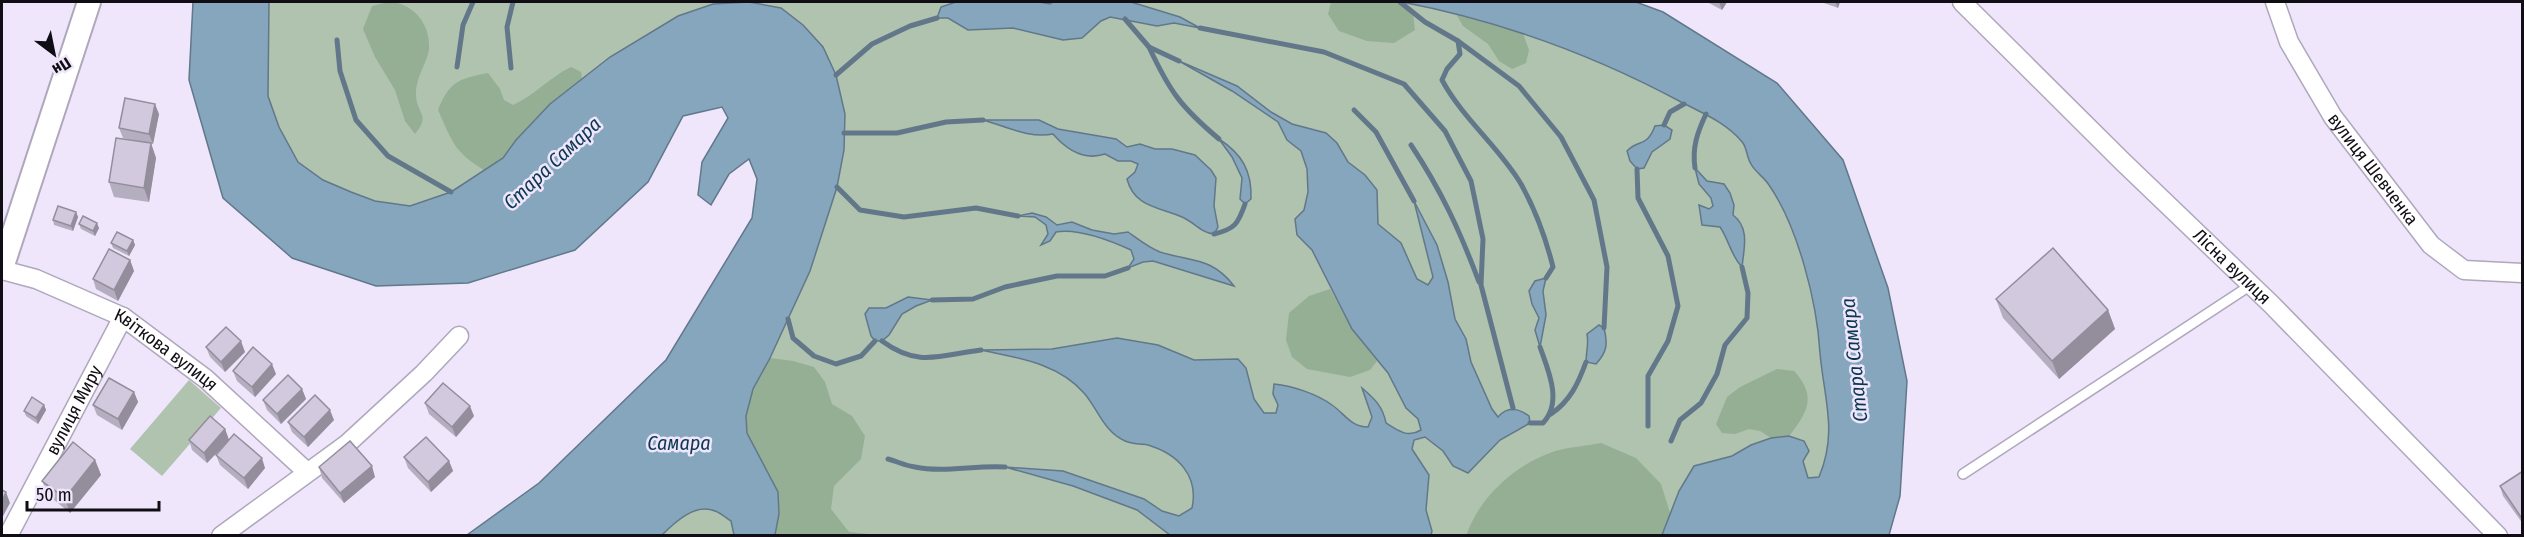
<svg xmlns="http://www.w3.org/2000/svg" width="2524" height="537" viewBox="0 0 2524 537" font-family="'Fira Sans Condensed',sans-serif">
<rect width="100%" height="100%" fill="#efe6fc"/>
<g fill="#afc3ae">
<path d="M193,2H1636L1663,12L1777,83L1843,160L1888,288L1907,381L1900,496L1889,536L467,535L539,483L666,360L752,218L757,179L749,159L722,107L683,116L648,182L575,250L468,283L376,286L292,258L223,198L189,80Z"/>
<path d="M189,380L221,408L162,476L130,449Z"/>
</g>
<g fill="#95af94">
<path d="M388,2C412,2 430,23 429,47C429,61 415,76 416,96C417,114 431,115 415,134L405,121L395,90L375,57L363,29L372,6Z"/>
<path d="M1331,2H1400L1413,13L1415,30L1394,43L1367,41L1339,31L1328,14Z"/>
<path d="M1455,12L1522,31L1529,50L1526,63L1512,69L1499,61L1488,44L1463,26Z"/>
<path d="M571,67L581,72L582,79L550,104L517,140L503,158L484,170C454,152 452,141 438,110C450,81 458,79 488,73L500,89L504,100L513,105C535,95 550,77 571,67Z"/>
<path d="M1330,289L1352,329L1377,361L1370,370L1350,377L1307,369L1292,357L1286,340L1289,313L1309,296Z"/>
<path d="M770,358L793,361L814,367L825,382L832,404L852,416L865,436L861,459L834,486L831,509L849,532L877,535H775L778,492L747,433L746,416L753,389Z"/>
<path d="M1777,369L1794,371C1817,396 1808,412 1789,436L1771,438L1760,431L1749,429L1735,434L1722,433L1716,424L1727,397L1740,387Z"/>
<path d="M1601,443L1636,458L1661,484L1671,516L1662,535L1466,536C1479,497 1516,464 1555,451C1569,447 1586,446 1601,443Z"/>
</g>
<g fill="#85a6bc" stroke="#62788a" stroke-width="1.5">
<path d="M193,2H269L268,96L279,127L298,162L323,180L351,192L375,201L410,206L451,192L503,158L516,140L550,104L610,57L678,16L713,4L749,2L781,8L803,25L823,47L836,75L845,114L844,150L837,187L810,271L770,358L753,389L746,416L747,433L778,492L779,514L775,535H734L731,521C726,518 721,513 715,511C695,503 675,522 662,535H467L539,483L666,360L752,218L757,179L749,159L729,174L711,205L698,195L702,162L728,118L722,107L683,116L648,182L575,250L468,283L376,286L292,258L223,198L189,80Z"/>
<path d="M956,2H1039L1050,4L1053,2H1131L1180,17L1200,28L1174,23L1157,26L1110,17L1101,21L1082,38L1063,40L1013,28L968,30L948,18H937L941,7Z"/>
<path d="M1402,2H1636L1663,12L1777,83L1843,160L1888,288L1907,381L1900,496L1889,535H1662L1679,491L1694,466L1732,456L1751,445L1771,438L1789,436L1804,441L1809,451L1803,461L1808,478L1819,477C1838,432 1824,399 1820,353C1817,302 1798,227 1769,185C1764,177 1755,172 1751,164C1747,158 1747,149 1743,143C1727,123 1704,114 1683,103C1594,55 1501,21 1402,2Z"/>
<path d="M1179,61L1237,86L1271,112L1292,124L1326,133L1337,143L1348,162L1365,175L1377,190L1378,224L1401,243L1417,279L1428,285L1433,277L1414,201L1437,245L1448,282L1455,319L1466,339L1471,362L1492,409L1498,417C1508,406 1518,408 1529,416L1530,423L1500,440L1468,473L1453,466L1443,451L1425,437L1414,440L1412,449L1429,475L1426,510L1432,531L1431,535H1170L1137,510L1073,486L1005,467L1063,471L1144,499L1162,511L1179,516L1192,508C1199,476 1178,454 1148,445C1141,444 1132,444 1125,441C1104,432 1098,409 1084,393C1058,363 1018,358 981,350L1052,349L1117,338L1158,345L1194,360L1238,359L1246,368L1254,399L1264,413H1276L1278,405L1273,394L1274,384C1293,386 1317,394 1332,405C1345,414 1351,427 1368,427L1372,417L1362,388C1375,399 1383,407 1386,423C1398,431 1408,438 1421,430L1418,419L1406,408L1388,373L1352,329L1312,250L1297,235L1295,219L1304,210L1308,192L1307,169L1301,151L1287,140L1278,122L1232,91Z"/>
<path d="M983,120H1039L1058,129L1116,139L1127,147L1140,144L1155,149H1172L1195,155L1211,170L1216,178L1214,206L1218,227L1214,234C1201,233 1194,222 1182,217C1159,207 1134,207 1127,179L1135,172L1138,164L1131,161H1118L1105,154C1084,161 1066,149 1053,134C1030,139 1005,126 983,120Z"/>
<path d="M1664,125L1672,130L1670,139L1652,152L1644,168L1637,169L1630,161L1627,151C1639,138 1646,149 1655,126Z"/>
<path d="M1219,139C1242,154 1252,171 1251,199L1245,204L1240,199L1242,178L1232,157Z"/>
<path d="M1695,168L1707,181L1724,184L1730,193L1734,205L1733,215C1750,228 1744,248 1742,267C1731,256 1729,240 1720,227L1702,225L1699,205L1709,209L1713,206L1711,198L1699,184Z"/>
<path d="M1032,213L1046,217L1057,225L1072,222L1092,230L1114,234L1128,232C1138,239 1149,248 1160,252C1192,262 1212,257 1234,286L1153,261L1143,262L1128,268L1134,259L1131,250C1109,240 1079,228 1056,232L1050,241L1041,245L1048,234L1046,225L1035,217L1018,216Z"/>
<path d="M1546,278L1543,291L1546,315L1540,347L1535,330L1539,318L1532,304L1529,291L1535,281Z"/>
<path d="M908,297L932,300L916,306L902,314L889,335L882,341H875L871,336L865,314L869,308H886Z"/>
<path d="M1599,325L1604,328C1608,344 1607,352 1596,364L1586,362C1586,352 1589,344 1587,334Z"/>
</g>
<g fill="none" stroke-linecap="round" stroke-linejoin="round">
<g stroke="#62788a" stroke-width="5">
<path d="M1400,2L1425,22L1458,41L1519,86L1561,137L1594,200L1607,267L1604,328"/>
<path d="M1125,19L1149,47L1179,61"/>
<path d="M1200,28L1324,52L1404,84L1445,131L1471,181L1483,239L1481,285L1513,408"/>
<path d="M337,40L340,71L356,120L388,156L451,192"/>
<path d="M1458,41L1460,54L1447,69L1442,80C1463,119 1499,147 1521,184C1535,209 1546,239 1553,267L1546,278"/>
<path d="M1149,47C1170,92 1181,107 1219,139"/>
<path d="M457,67L463,25L473,2"/>
<path d="M511,68L507,27L513,2"/>
<path d="M836,75L872,44L910,26L937,18"/>
<path d="M1354,110L1376,132L1414,201"/>
<path d="M1664,125L1670,112L1684,104"/>
<path d="M844,133H897L946,122L983,120"/>
<path d="M1411,145C1441,190 1460,231 1479,282"/>
<path d="M1695,168C1692,148 1697,133 1706,114"/>
<path d="M1637,169L1638,198L1668,256L1678,306L1668,341L1648,376V426"/>
<path d="M837,187L860,210L904,217L976,208L1018,216"/>
<path d="M1214,234C1235,229 1238,224 1245,204"/>
<path d="M932,300L973,299L1005,287L1057,276H1105L1128,268"/>
<path d="M788,319L793,338L814,356L836,364L861,356L875,341"/>
<path d="M882,341C919,368 940,355 981,350"/>
<path d="M1551,414C1570,401 1578,384 1586,362"/>
<path d="M1530,423H1543C1563,402 1548,370 1540,347"/>
<path d="M1671,441L1680,420L1701,403L1717,374L1725,345L1747,318L1748,293L1742,267"/>
<path d="M888,459C896,461 906,466 915,467C944,473 975,465 1005,467"/>
</g>
<g stroke="#afa7bc" stroke-width="12">
<path id="service" d="M1963,474L2251,285"/>
</g>
<g stroke="#afa7bc" stroke-width="21">
<g id="minor">
<path id="s1" d="M1962,2L2123,162L2271,304L2498,536"/>
<path id="s2" d="M2275,2L2289,42L2333,117L2431,245L2464,270L2522,273"/>
<path id="s3" d="M2,270L36,279L123,317L206,379L307,472"/>
<path id="s4" d="M8,536L123,317"/>
<path d="M221,536L347,444L424,373L459,336"/>
</g>
</g>
<g stroke="#afa7bc" stroke-width="26">
<path id="tertiary" d="M2,268L89,2"/>
</g>
<use href="#service" stroke="#fff" stroke-width="9"/>
<use href="#minor" stroke="#fff" stroke-width="18"/>
<use href="#tertiary" stroke="#fff" stroke-width="22"/>
</g>
<g fill="#b5adc0">
<path d="M1707,2H1727L1722,10Z"/>
<path d="M1821,2H1840L1838,8Z"/>
<path d="M159,114L153,144H151L156,158L149,202L114,197L109,182L143,142L123,138L119,128Z"/>
<path d="M76,212L78,217L73,231L54,225L53,220Z"/>
<path d="M79,224L99,228L95,236L81,229Z"/>
<path d="M133,240L135,245L129,256L113,248L111,243Z"/>
<path d="M130,260L134,271L118,301L96,289L93,279Z"/>
<path d="M1996,299L2108,310L2115,329L2059,379L2003,318Z"/>
<path d="M206,347L245,352L225,372L210,357Z"/>
<path d="M233,371L276,374L255,397L237,381Z"/>
<path d="M302,389L306,399L281,424L267,410L263,400Z"/>
<path d="M134,392L138,402L122,430L97,415L93,405Z"/>
<path d="M425,403L474,416L456,437L429,414Z"/>
<path d="M44,405L46,410L38,424L26,416L24,411Z"/>
<path d="M334,420L308,447L292,432L288,422Z"/>
<path d="M225,429L229,440L207,463L192,450L189,440Z"/>
<path d="M216,455L265,468L248,489L220,465Z"/>
<path d="M404,457L449,461L453,471L431,492L408,468Z"/>
<path d="M95,460L101,475L70,513L48,495L42,481Z"/>
<path d="M319,467L375,477L344,503L322,478Z"/>
<path d="M2523,471V524L2503,496L2500,486Z"/>
</g>
<g fill="#938d9c">
<path d="M1719,2H1727L1722,10Z"/>
<path d="M1835,2H1840L1838,8Z"/>
<path d="M155,104L159,114L153,144L149,134Z"/>
<path d="M151,143L156,158L149,202L144,188Z"/>
<path d="M76,212L78,217L73,231L71,226Z"/>
<path d="M97,223L99,228L95,236L93,231Z"/>
<path d="M133,240L135,245L129,256L127,251Z"/>
<path d="M130,260L134,271L118,301L114,290Z"/>
<path d="M2108,310L2115,329L2059,379L2052,361Z"/>
<path d="M241,341L245,352L225,372L221,362Z"/>
<path d="M272,364L276,374L255,397L252,387Z"/>
<path d="M302,389L306,399L281,424L277,414Z"/>
<path d="M134,392L138,402L122,430L118,419Z"/>
<path d="M44,405L46,410L38,424L36,418Z"/>
<path d="M470,406L474,416L456,437L452,427Z"/>
<path d="M330,410L334,420L308,447L304,437Z"/>
<path d="M225,429L229,440L207,463L204,453Z"/>
<path d="M262,458L265,468L248,489L244,478Z"/>
<path d="M95,460L101,475L70,513L65,498Z"/>
<path d="M449,461L453,471L431,492L428,482Z"/>
<path d="M372,466L375,477L344,503L340,493Z"/>
<path d="M6,492L10,503L2,518V501Z"/>
</g>
<g fill="#d2c9df" stroke="#938d9c" stroke-width="1.5">
<path d="M125,98L155,104L149,134L119,128Z"/>
<path d="M116,138L151,143L144,188L109,182Z"/>
<path d="M58,206L76,212L71,226L53,220Z"/>
<path d="M83,216L97,223L93,231L79,224Z"/>
<path d="M117,232L133,240L127,251L111,243Z"/>
<path d="M2053,248L2108,310L2052,361L1996,299Z"/>
<path d="M109,249L130,260L114,290L93,279Z"/>
<path d="M226,327L241,341L221,362L206,347Z"/>
<path d="M253,347L272,364L252,387L233,371Z"/>
<path d="M288,375L302,389L277,414L263,400Z"/>
<path d="M109,378L134,392L118,419L93,405Z"/>
<path d="M443,383L470,406L452,427L425,403Z"/>
<path d="M315,395L330,410L304,437L288,422Z"/>
<path d="M32,397L44,405L36,418L24,411Z"/>
<path d="M210,416L225,429L204,453L189,440Z"/>
<path d="M234,434L262,458L244,478L216,455Z"/>
<path d="M426,437L449,461L428,482L404,457Z"/>
<path d="M350,441L372,466L340,493L319,467Z"/>
<path d="M73,442L95,460L65,498L42,481Z"/>
<path d="M2523,471V520L2500,486Z"/>
<path d="M2,490L6,492L2,501Z"/>
</g>
<g text-anchor="middle" stroke-width="5" stroke-linejoin="round" paint-order="stroke">
<g font-size="18" fill="#100d14" stroke="#efe6fc">
<text dy="6" stroke="none"><textPath href="#s2" startOffset="195">вулиця Шевченка</textPath></text>
<text dy="6" stroke="none"><textPath href="#s1" startOffset="378">Лісна вулиця</textPath></text>
<text dy="6" stroke="none"><textPath href="#s3" startOffset="184">Квіткова вулиця</textPath></text>
<text dy="6" stroke="none"><textPath href="#s4" startOffset="142">вулиця Миру</textPath></text>
</g>
<g font-size="20" font-style="italic" fill="#0b3850" stroke="#efe6fc">
<text transform="translate(552 163) rotate(-43)" y="7">Стара Самара</text>
<text transform="translate(1854 360) rotate(-96)" y="7">Стара Самара</text>
<text x="679" y="450">Самара</text>
</g>
</g>
<rect width="2524" height="537" fill="none" stroke="#100d14" stroke-width="6"/>
<g transform="translate(54 54) rotate(148)" stroke="#efe6fc" stroke-width="4.5" paint-order="stroke">
<path d="M0-4.5L10 22L0 15L-10 22Z" fill="#100d14"/>
<text y="-9" font-size="16" font-weight="bold" text-anchor="middle" fill="#100d14">Пн</text>
</g>
<path d="M27 501v9h132v-9" fill="none" stroke="#100d14" stroke-width="3"/>
<text x="36" y="501" font-size="18" fill="#100d14" stroke="#efe6fc" stroke-width="4.5" paint-order="stroke">50 m</text>
</svg>
